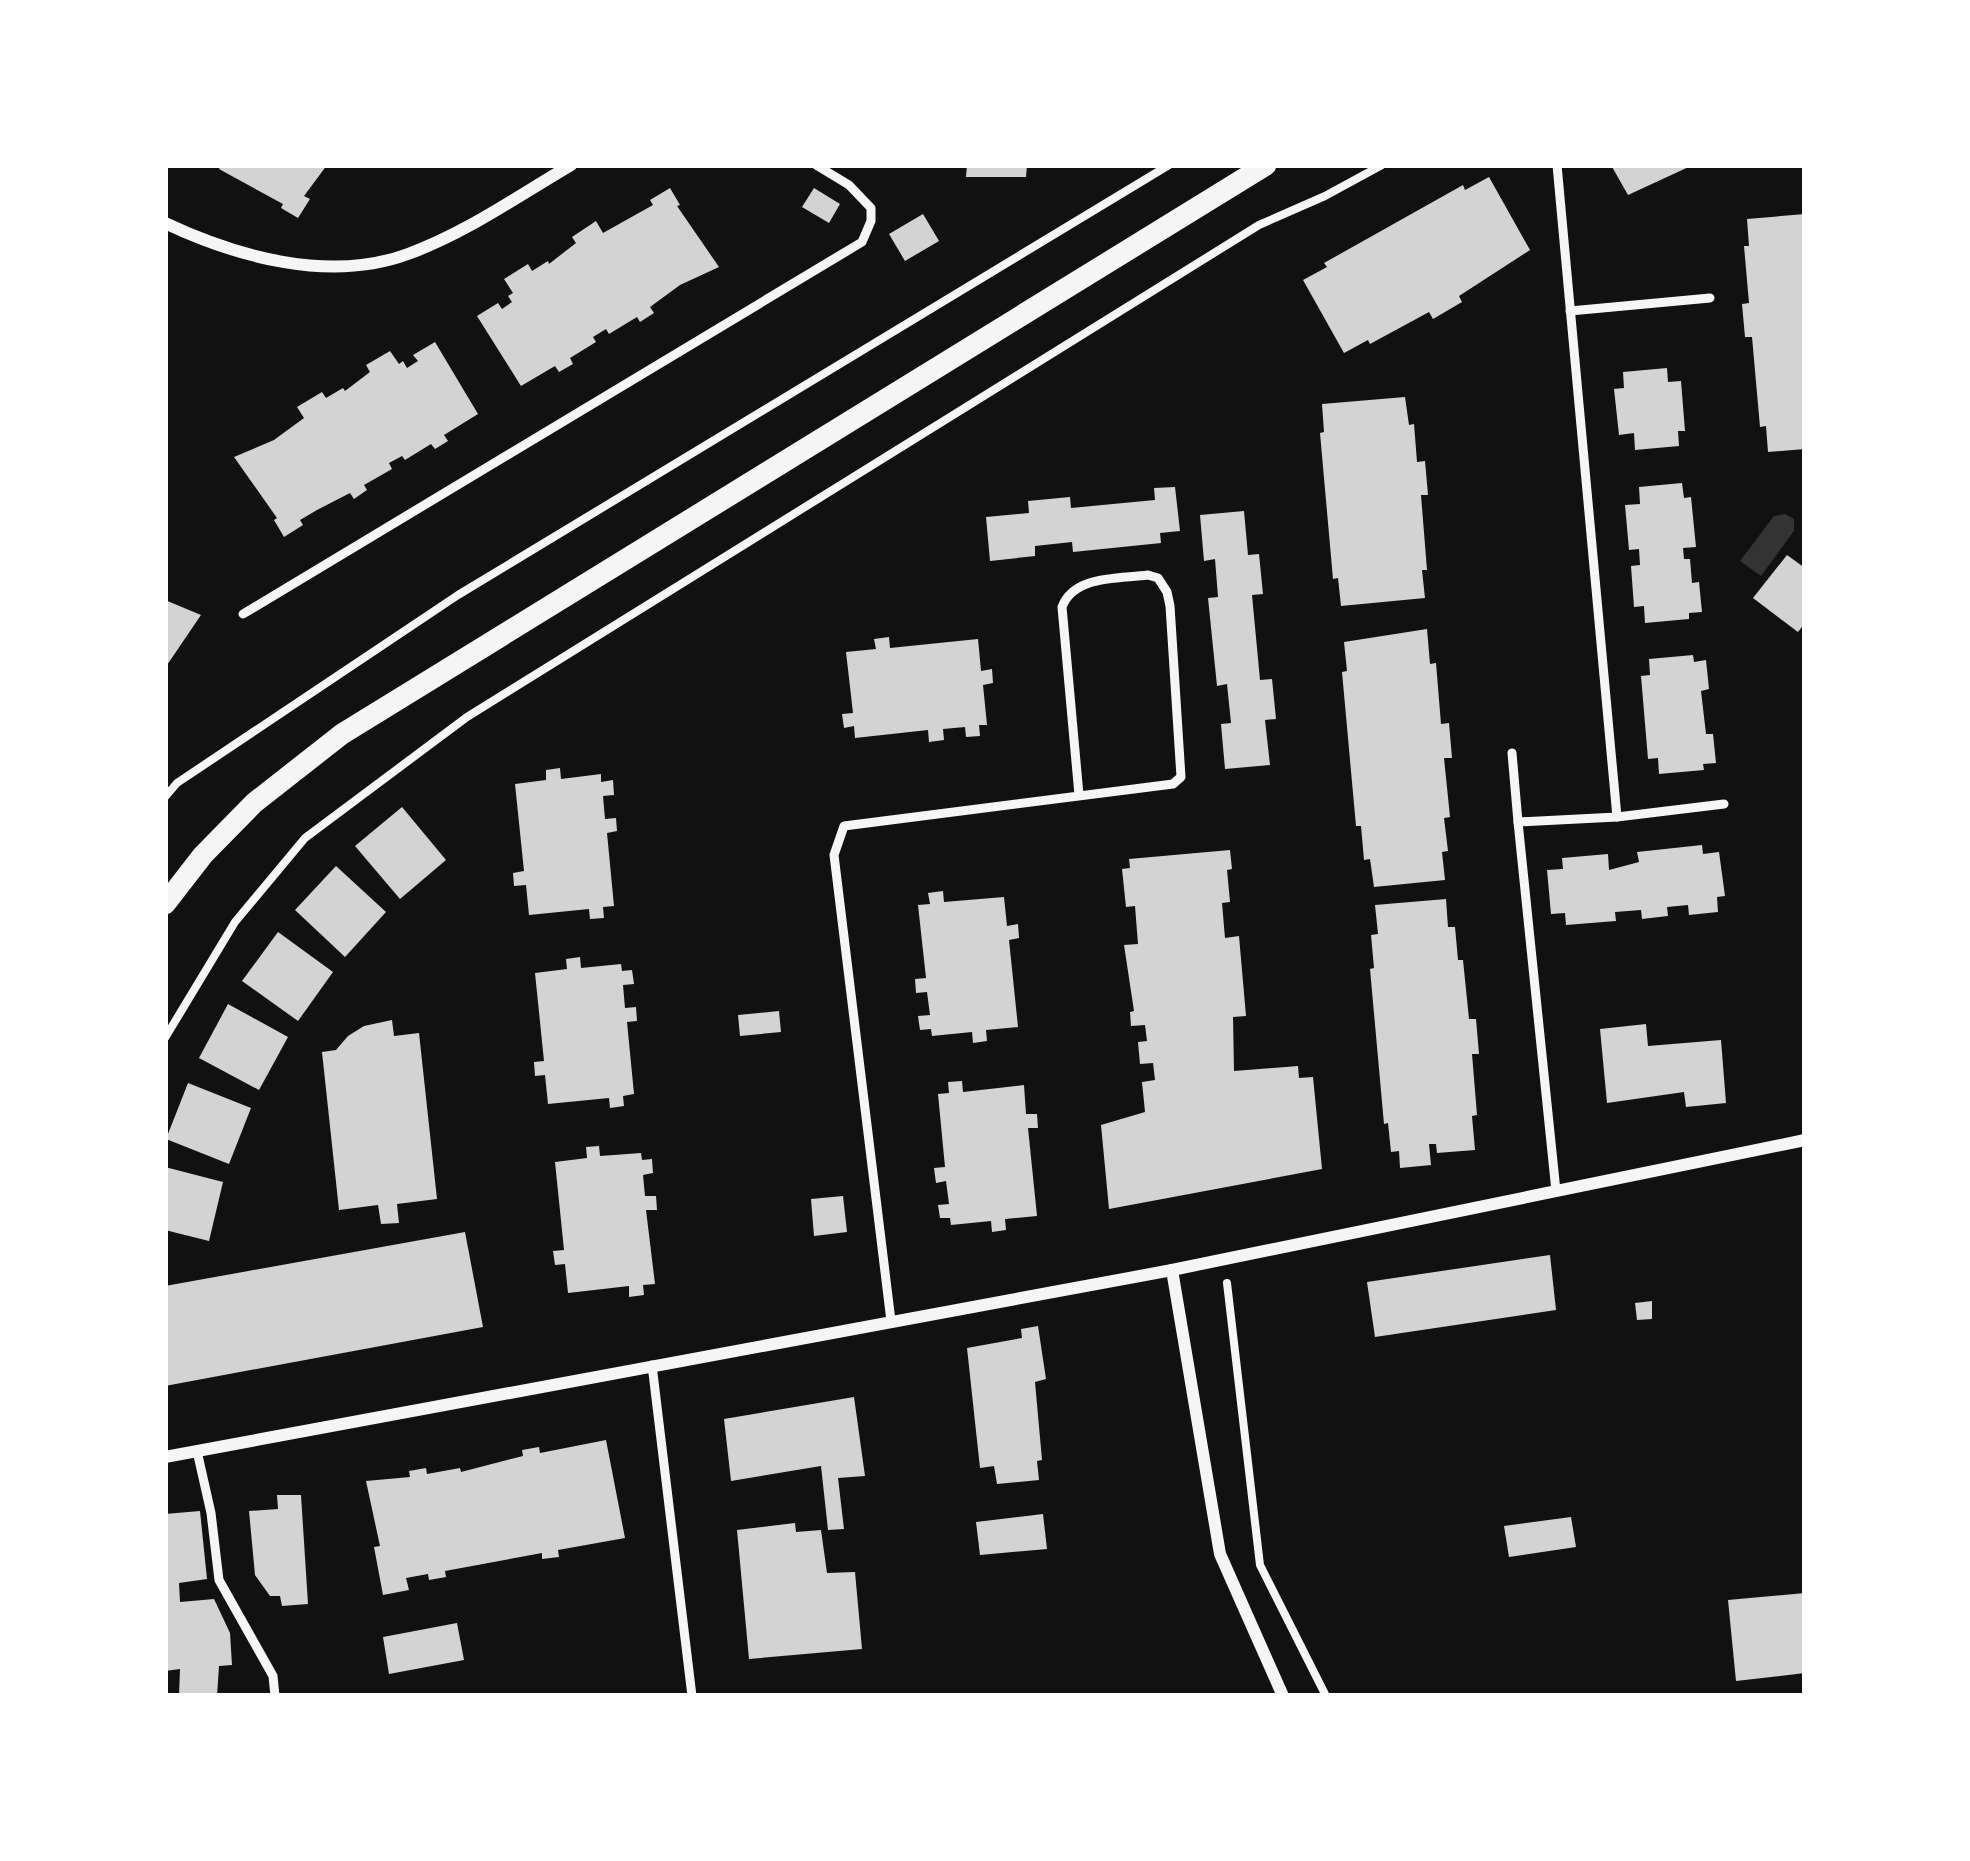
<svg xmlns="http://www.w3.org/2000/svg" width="1970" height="1861" viewBox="0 0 1970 1861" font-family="'Fira Sans Condensed',sans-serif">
<rect width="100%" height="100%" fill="#111"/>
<path fill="#333" d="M1785,514L1794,519V531L1761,576L1740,561L1774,516Z"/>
<g fill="#d3d3d3">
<path d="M221,165H327L304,196L310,199L298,218L281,208L283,204L219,169Z"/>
<path d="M967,165H1027L1026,177H966Z"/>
<path d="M1611,165H1693L1628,195Z"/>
<path d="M1489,177L1530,250L1459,296L1462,302L1433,319L1429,312L1370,344L1368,340L1344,353L1303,280L1327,267L1324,263L1463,185L1465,190Z"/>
<path d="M670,188L680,205L677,206L719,267L680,285L650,307L654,313L640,322L637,317L609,334L606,329L593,337L596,342L570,358L573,364L559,372L555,366L521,386L477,316L498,303L502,309L512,302L508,296L513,293L504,279L528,264L532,271L548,261L549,264L576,243L572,237L596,221L603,233L653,205L650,200Z"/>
<path d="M814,188L840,204L829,223L802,207Z"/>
<path d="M923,214L939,241L905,261L889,234Z"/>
<path d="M1805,214V449L1768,452L1766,426L1760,427L1752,337H1745L1742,304L1749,303L1744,246H1749L1747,219Z"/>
<path d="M435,342L478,414L444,435L448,441L435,449L431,444L405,460L402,456L389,463L392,469L364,485L367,490L354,499L350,493L317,510L300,520L303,525L284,537L274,520L277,518L234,457L274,440L304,418L297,407L322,392L326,398L343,388L345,391L370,372L366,365L390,351L399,364L403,361L407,368L418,361L413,355Z"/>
<path d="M1667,368L1668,382L1681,381L1685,431H1678L1679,446L1635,450L1634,433L1619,435L1614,389L1624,388L1623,372Z"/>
<path d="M1405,397L1409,425L1414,424L1417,462L1425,461L1428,495H1421L1427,570H1422L1425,598L1341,606L1338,578L1333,579L1320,433L1324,432L1322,404Z"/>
<path d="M1682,483L1684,498L1691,497L1696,547L1683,548L1684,559H1690L1692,583L1699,582L1702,612L1689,613V619L1645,623L1644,606L1634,607L1631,566L1640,565L1639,549L1629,550L1625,505L1640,504L1639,487Z"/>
<path d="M1175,487L1180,531L1160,533L1161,543L1073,552L1072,542L1035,546V556L990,561L986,517L1029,513L1028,501L1070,497L1071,508L1155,500L1154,488Z"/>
<path d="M1244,511L1248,555L1259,554L1263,594L1252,595L1260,680L1272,679L1276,719L1265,720L1270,765L1225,769L1221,724L1231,723L1227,684L1217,686L1208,598L1218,597L1215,559L1204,561L1200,515Z"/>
<path d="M1787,555L1805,568V623L1798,632L1753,598Z"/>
<path d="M165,600L201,615L165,668Z"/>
<path d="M1427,629L1430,664L1436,663L1441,724L1449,723L1452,758H1444L1450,817L1444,818L1448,851L1442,852L1445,880L1374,887L1370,859L1364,860L1361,826H1356L1342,672L1347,671L1344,642Z"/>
<path d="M889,637L890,648L978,639L981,671L992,669L993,683L983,685L987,725H979L980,736L966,737L965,727L943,729L944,740L929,742L928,730L855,738L854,726L844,728L842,714L853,713L846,652L876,649L874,639Z"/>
<path d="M1693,655L1694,662L1706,660L1709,689L1701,691L1706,734H1713L1716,763L1703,764L1704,770L1659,774L1658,758L1648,759L1641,676L1650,675L1649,659Z"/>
<path d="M560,768L561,779L601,774V782L613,780L614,795L603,796L605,819L616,818L617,831L607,833L614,906L603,907L604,918L590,919L589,909L529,915L526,885L514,886L513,873L524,871L515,784L546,780V770Z"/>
<path d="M402,807L446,860L400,899L355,846Z"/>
<path d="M1702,845L1703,854L1719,852L1725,896L1717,897L1718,912L1689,915L1688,905L1667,907L1668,916L1642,919L1641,910L1615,912L1616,921L1566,925L1565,913L1551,914L1547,870L1563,869L1562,858L1608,854L1609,870L1639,862L1637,852Z"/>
<path d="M1230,850L1232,869L1227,870L1230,902L1222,903L1225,938L1239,936L1246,1016L1233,1017L1234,1071L1298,1066L1299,1078L1313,1077L1322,1169L1109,1209L1101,1125L1145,1112L1142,1082L1155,1080L1153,1063L1140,1064L1138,1042L1147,1041L1145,1025L1131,1026L1130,1012L1134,1011L1124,945L1138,944L1135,906L1126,907L1122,869L1130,868L1129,859Z"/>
<path d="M336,866L386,912L345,957L295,910Z"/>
<path d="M943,891L944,902L1004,897L1007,926L1018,924L1019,938L1009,940L1018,1027L986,1030L987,1041L973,1043L972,1032L932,1036L931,1029L920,1030L918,1016L930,1015L927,992L916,993L915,979L926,978L918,905L930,904L928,893Z"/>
<path d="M1446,899L1448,927H1455L1458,960H1463L1469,1019H1476L1479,1054H1472L1477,1115L1472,1116L1475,1150L1437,1153L1436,1144H1429L1431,1165L1400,1168L1399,1151L1391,1152L1388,1123L1384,1124L1370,969L1374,968L1371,935L1378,934L1375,905Z"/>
<path d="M278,932L333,972L298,1021L242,981Z"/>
<path d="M580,957L581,968L621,964L622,971L632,970L634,984L623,985L625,1008L636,1007L637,1021L627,1022L634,1094L623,1096L624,1106L610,1108L609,1098L548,1104L545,1075L535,1076L534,1062L544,1061L535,973L567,969L566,959Z"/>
<path d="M228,1004L288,1037L259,1090L199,1058Z"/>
<path d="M779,1011L781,1032L740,1036L738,1015Z"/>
<path d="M392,1020L394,1036L419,1033L437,1199L397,1204L399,1223L381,1224L378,1205L339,1210L322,1052L336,1050L348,1036L364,1026Z"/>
<path d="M1646,1024L1648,1046L1721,1040L1726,1103L1686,1107L1684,1092L1607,1103L1600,1029Z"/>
<path d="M962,1081L963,1092L1024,1085L1026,1114H1037L1038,1128H1028L1037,1216L1005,1219L1006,1230L992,1232L991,1221L951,1225L950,1218H940L938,1205L949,1204L946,1181L936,1183L934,1168L945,1167L938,1094L949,1093L948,1082Z"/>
<path d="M188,1083L251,1108L229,1164L166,1139Z"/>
<path d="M599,1146L600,1156L641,1153L642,1160L652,1159L653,1173L643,1175L645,1196H656L657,1210H646L655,1284L643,1285L644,1295L629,1297V1286L568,1293L565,1264L555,1265L553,1251L564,1250L555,1162L587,1158L586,1147Z"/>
<path d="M165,1167L223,1182L209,1241L165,1230Z"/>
<path d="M843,1196L847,1232L814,1236L811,1199Z"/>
<path d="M465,1232L483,1327L165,1386V1286Z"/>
<path d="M1550,1255L1556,1310L1375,1337L1367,1282Z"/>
<path d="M1652,1301V1319L1637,1320L1635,1303Z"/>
<path d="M1038,1326L1046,1379L1035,1382L1042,1460L1037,1461L1039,1480L997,1484L994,1466L980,1468L967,1348L1022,1338L1021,1329Z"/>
<path d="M854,1397L865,1476L838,1478L844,1529L828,1530L821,1466L731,1481L724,1419Z"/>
<path d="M606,1440L625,1538L558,1550L559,1557L542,1559V1553L445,1571L446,1577L429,1580L428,1574L406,1578L409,1590L383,1595L374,1547L380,1546L366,1481L410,1477L409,1471L426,1468L427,1474L460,1468L461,1472L523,1456L522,1450L539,1447L540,1453Z"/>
<path d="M277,1495H301L308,1604L282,1606L280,1596H270L255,1575L249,1511L278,1509Z"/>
<path d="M200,1511L207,1579L179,1583L180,1602L214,1599L230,1633L232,1665L219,1666L217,1696H179L180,1669L165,1671V1514Z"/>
<path d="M1043,1514L1047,1549L980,1555L976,1522Z"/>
<path d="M1571,1517L1576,1547L1509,1557L1504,1526Z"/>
<path d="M795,1523L796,1532L821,1530L827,1573L855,1572L862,1649L749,1659L737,1530Z"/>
<path d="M1805,1593V1673L1736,1681L1728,1600Z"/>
<path d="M457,1623L464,1660L389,1674L383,1637Z"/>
</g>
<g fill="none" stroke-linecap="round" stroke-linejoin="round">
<g stroke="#f5f5f5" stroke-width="8">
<path d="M165,797L177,783L458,595L1169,165"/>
<path d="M165,1038L235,922L305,838L467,717L1259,225L1325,196L1382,165"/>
<path d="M1227,1283L1260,1565L1326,1696"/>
</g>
<g stroke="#f5f5f5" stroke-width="9">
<path d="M1557,165L1617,817"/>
<path d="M1570,311L1710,298"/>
<path d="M243,614L862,242L871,221V208L849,185L816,165"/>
<path d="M1512,753L1518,822"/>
<path d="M1556,1191L1518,822L1617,817L1724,804"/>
<path d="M891,1321L834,855L844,826L1173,784L1181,777L1170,606L1167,592L1158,578L1148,575C1118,579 1074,575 1062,607L1079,795"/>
<path d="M652,1365L692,1696"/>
<path d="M197,1451L211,1513L219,1580L273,1676L275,1696"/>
</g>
<g stroke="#f5f5f5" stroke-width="12">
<path d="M165,223C237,257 330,283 408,254C466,233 518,196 571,165"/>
<path d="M1172,1270L1220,1554L1283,1696"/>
<path d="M165,1457L1172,1270L1805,1140"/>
</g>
<path stroke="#f5f5f5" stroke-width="21" d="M165,904L203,855L254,803L342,734L1266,165"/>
</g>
<rect width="1970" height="1861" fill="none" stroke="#ffffff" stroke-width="336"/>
</svg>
